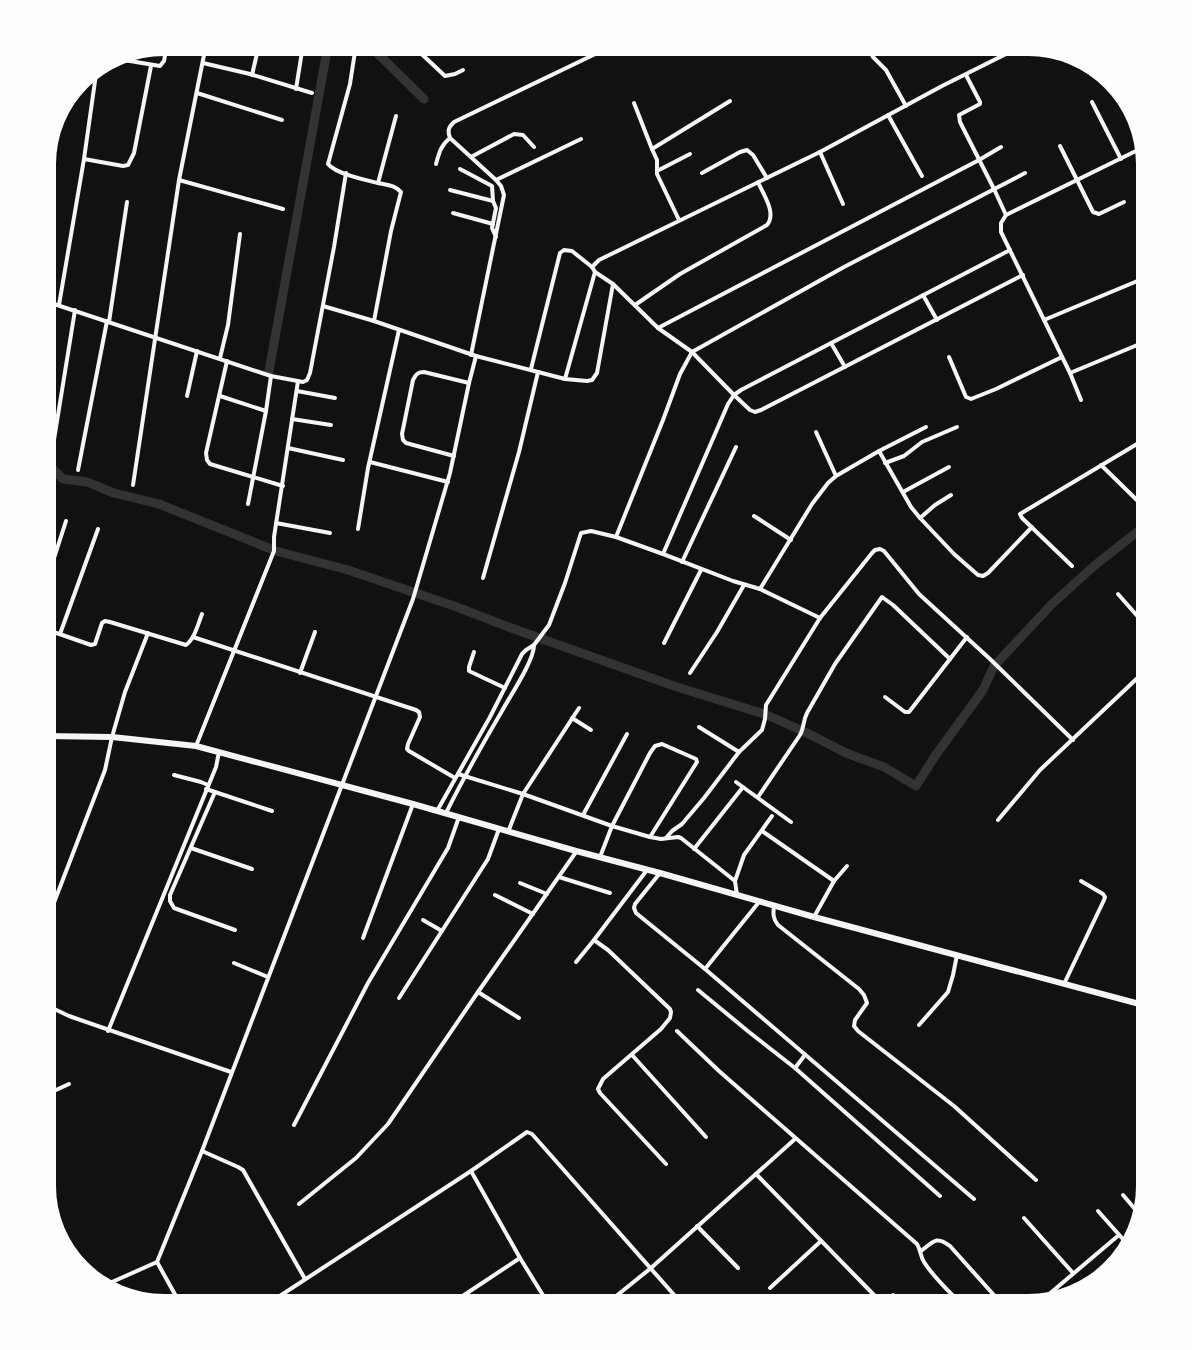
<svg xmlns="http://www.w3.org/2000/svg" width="1192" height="1350" viewBox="0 0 1192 1350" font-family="Helvetica,sans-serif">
<rect width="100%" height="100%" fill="#111"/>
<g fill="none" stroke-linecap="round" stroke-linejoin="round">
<g stroke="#333" stroke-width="9">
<path d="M369,45L424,99"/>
<path d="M269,371L328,45"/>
<path d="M45,464H48L63,479L87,482L114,493L159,504L276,551L348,570L454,606L514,629L677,687L767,715L805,732L846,753L884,767L916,786L935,756L983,690L994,666L1052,604L1094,566L1147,524"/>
</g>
<g stroke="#f5f5f5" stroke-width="4">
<path d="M356,45L350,84L328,164C336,174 365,180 378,183C387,185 395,185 401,192L391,231L374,321"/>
<path d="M412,45L445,76L455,74L463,70"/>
<path d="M867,45L873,57L886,70L906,106"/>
<path d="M112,58L160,66L164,61L167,45"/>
<path d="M203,63L250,74L312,93"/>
<path d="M252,75L259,45"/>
<path d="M966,75L980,102V104L959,115L960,122L994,189L1006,215"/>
<path d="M296,89L303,45"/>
<path d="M197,93L282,120"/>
<path d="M1092,102L1121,159"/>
<path d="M634,103L652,149"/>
<path d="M888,115L922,176"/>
<path d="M1060,146L1093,212L1099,214L1124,202"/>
<path d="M1140,149L1146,159"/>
<path d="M820,152L843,204"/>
<path d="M471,157L514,134L523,135L534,147"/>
<path d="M84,159L123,166L128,165L134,153L151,66"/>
<path d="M436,164C439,153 441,145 450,138"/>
<path d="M460,169L492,186L493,201L496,208L492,228L496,237"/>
<path d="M657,171L690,154"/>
<path d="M702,173L740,152L747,150L753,155L767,178"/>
<path d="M179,180L283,209"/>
<path d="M496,180L581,139"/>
<path d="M378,183L396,116"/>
<path d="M450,190L493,201"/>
<path d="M453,213L493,224"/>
<path d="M679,220L657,174V160L652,149L730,101"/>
<path d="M592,267L599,260L820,152L942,86L1024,45"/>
<path d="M923,295L937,320"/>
<path d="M45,301L271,376L303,382L307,380L310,373L334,247L346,173"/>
<path d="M59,305L84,159L97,67"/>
<path d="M635,305L680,274L767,225C777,213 763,194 758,182"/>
<path d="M323,306L374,321L476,356L538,372L565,379L587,381L592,380L597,373L613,284"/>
<path d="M1044,320L1147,277"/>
<path d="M109,322L127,202"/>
<path d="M658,328L979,160L1001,147"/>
<path d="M831,343L845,367"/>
<path d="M471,355L504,195L501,186L496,180L450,138C447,130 449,127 454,122L614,45"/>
<path d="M949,357L966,397L971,399L996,389L1062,357"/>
<path d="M220,358L228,325L240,234"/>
<path d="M227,361L206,453L207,460L210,464L283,486"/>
<path d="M531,369L560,253L564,250L572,251L592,267L595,272L613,284L658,328L692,352L734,395L750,410L755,412L761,410L1023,275"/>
<path d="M1070,373L1147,341"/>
<path d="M565,379L595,272"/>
<path d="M297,391L335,398"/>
<path d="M187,396L197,351"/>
<path d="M220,396L266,411"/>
<path d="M1081,400L1070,373L1001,232V223L1006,215L1142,148"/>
<path d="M292,419L331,425"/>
<path d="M816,432L836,476"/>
<path d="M53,446L75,310"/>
<path d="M288,448L343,460"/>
<path d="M879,451L926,427"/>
<path d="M454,456L406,443L403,440L402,434L413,380C416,374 418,372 424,372L469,383"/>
<path d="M370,462L448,482"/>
<path d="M885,463L904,456L922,442L957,427"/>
<path d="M1101,465L1144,507"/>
<path d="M78,470L107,321"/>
<path d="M133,485L179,180L206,45"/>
<path d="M903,492L949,467"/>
<path d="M248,504L266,411L271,376"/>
<path d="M754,516L791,540"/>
<path d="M920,518L935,505L951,495"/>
<path d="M276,523L330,533"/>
<path d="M358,529L368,468L399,330"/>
<path d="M616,537L663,420L680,374L692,352L844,267L1025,173"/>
<path d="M663,554L728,404L734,395L741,390L1010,250"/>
<path d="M682,562L736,447"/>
<path d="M1072,566L1022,518L1020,514L1147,438"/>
<path d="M483,578L519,452L538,372"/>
<path d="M45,586L66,521"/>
<path d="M760,589L812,504L828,483L836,476L879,451L911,507L920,518L954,554L978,575L983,576L988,573L1032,527"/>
<path d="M1118,594L1147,627"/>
<path d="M45,629L91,645L95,644L102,623L105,621L110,622L186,645C195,638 198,624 202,614"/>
<path d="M60,634L98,529"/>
<path d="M193,637L416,710L419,712L420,717L408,744L407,749L409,751L455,778"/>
<path d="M664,643L701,570"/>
<path d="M474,652L469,667V671L505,688"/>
<path d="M300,673L315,632"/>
<path d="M690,673L717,632L744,585"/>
<path d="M885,697L905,712H909L967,637"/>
<path d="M572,718L591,730"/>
<path d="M699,727L739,752"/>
<path d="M196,746L274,551V537L298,381"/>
<path d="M458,774L523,794L612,826L650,837L661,839L678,837L681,838L735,881L737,895"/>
<path d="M174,775L201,782L208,785"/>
<path d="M736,782L791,822"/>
<path d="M206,789L272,811"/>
<path d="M215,792L170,895V901L174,908L235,930"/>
<path d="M758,797L800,735C804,728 803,721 807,713L835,664L882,597L893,605L950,659"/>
<path d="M437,811L490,717L522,654L526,650L534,645L549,625L565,583L581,533L591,531L616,537L663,554L733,581L760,589L820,618"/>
<path d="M446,813C463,779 482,745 502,711C510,696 534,661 534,645"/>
<path d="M583,815L627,734"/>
<path d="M998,820L1040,770L1147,669"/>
<path d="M762,831L834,881"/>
<path d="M508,832L523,794L579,708"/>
<path d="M666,838L672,831L682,824L704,798L739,752L762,730L765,719L766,705L820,618L872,553L875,550L880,549L884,551L919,594L990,659L1073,740"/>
<path d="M191,848L252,869"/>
<path d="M694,849L743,787"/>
<path d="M600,857L612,826L650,753L655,746L662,744L696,759L697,762L650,837"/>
<path d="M647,870L594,940L608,950L670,1009L671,1012L670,1018L661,1029L603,1079L598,1089L600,1093L666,1164"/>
<path d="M660,873L635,904L634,908L636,913L705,969L974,1199"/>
<path d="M559,877L610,893"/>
<path d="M735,881L744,855L772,816"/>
<path d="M520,883L547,894"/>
<path d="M495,895L533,914"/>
<path d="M774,906C773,914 773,919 778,925L859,989L864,995L867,1003L855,1020L854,1026L858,1031L954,1106L1036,1180"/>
<path d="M814,917L834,881L847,866"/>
<path d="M423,920L442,931"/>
<path d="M45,926L105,770L112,737L125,692L148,633"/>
<path d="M363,938L413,804"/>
<path d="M576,962L594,940"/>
<path d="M234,963L268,977"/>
<path d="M705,969L759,902"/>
<path d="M1064,984L1104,900L1105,897L1103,894L1081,881"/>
<path d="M698,990L749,1032L795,1068L940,1196"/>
<path d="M478,992L519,1018"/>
<path d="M399,998L488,859L499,829"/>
<path d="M45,1003L48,1006L69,1016L231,1072"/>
<path d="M919,1025L948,992L953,975L957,955"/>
<path d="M108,1031L216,767L219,752"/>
<path d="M677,1031L719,1071L917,1244C921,1250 920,1256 924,1262C934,1278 949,1291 962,1305"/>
<path d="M632,1055L706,1137"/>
<path d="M795,1068L805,1055"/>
<path d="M45,1095L69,1084"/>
<path d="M294,1125L368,983L448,848L459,817"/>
<path d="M202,1151L238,1167L243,1170L305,1279"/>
<path d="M471,1171L520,1258L549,1305"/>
<path d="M756,1174L874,1295"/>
<path d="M1123,1195L1140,1215"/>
<path d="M299,1204L356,1158L388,1124L478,992L576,852"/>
<path d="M1098,1211L1129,1246"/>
<path d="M1024,1218L1073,1273"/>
<path d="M697,1226L738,1268"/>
<path d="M921,1251C933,1242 936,1235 950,1246L1001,1303"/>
<path d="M157,1262L177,1298L175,1301L166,1305"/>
<path d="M103,1286L157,1262L202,1151L413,599L450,473L469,383L476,356"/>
<path d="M770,1288L821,1241"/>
<path d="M893,1295L901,1305"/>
<path d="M1041,1301L1119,1235"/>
<path d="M266,1305L471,1171L527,1132L532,1134L683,1305"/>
<path d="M449,1305L520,1258"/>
<path d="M605,1305L651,1268L795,1139"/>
</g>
<path stroke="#f5f5f5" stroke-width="6" d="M45,736L112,737L196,746L413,804L576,851L660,873L814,917L1147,1006"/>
</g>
<path d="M0 0H1192V1350H0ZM164 56H1028A108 108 0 0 1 1136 164V1186A108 108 0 0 1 1028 1294H164A108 108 0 0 1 56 1186V164A108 108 0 0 1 164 56Z" fill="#fefefe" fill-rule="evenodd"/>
</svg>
